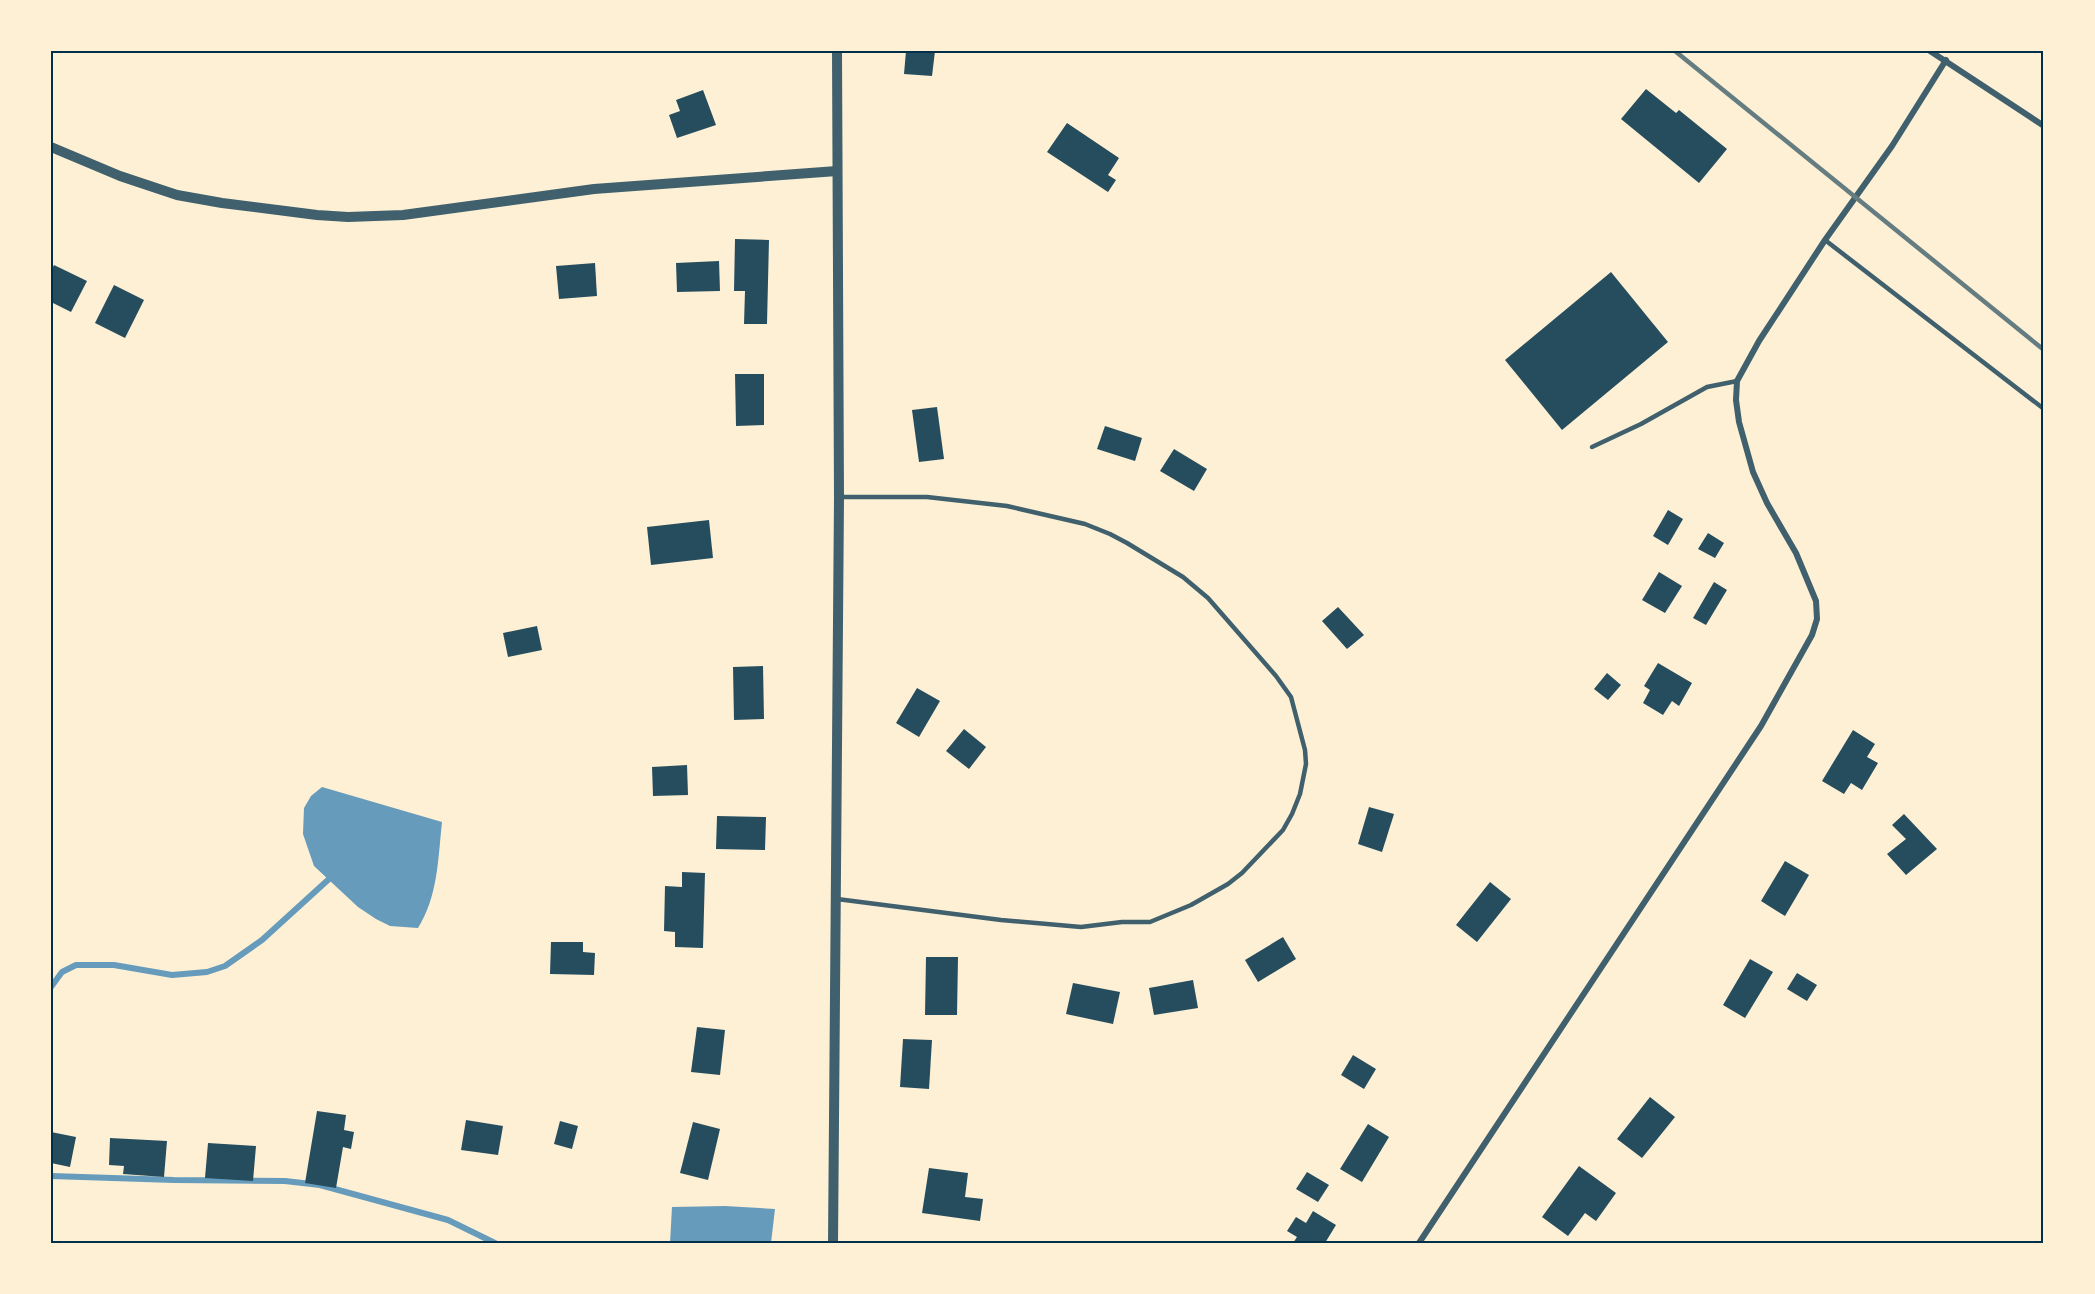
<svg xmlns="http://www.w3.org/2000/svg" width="2095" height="1294" viewBox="0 0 2095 1294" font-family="Helvetica,sans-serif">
<rect width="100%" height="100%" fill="#fdf0d5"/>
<g fill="#669bbc">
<path d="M322,787L442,822C438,859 438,896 418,928L390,926L376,919L358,907L314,866L303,834L304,808L311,796Z"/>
<path d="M725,1206L775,1209L771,1243H670L672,1207Z"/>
</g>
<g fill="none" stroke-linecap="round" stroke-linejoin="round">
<g stroke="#669bbc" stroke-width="6">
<path d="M51,987L62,972L76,965H114L172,975L207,972L225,966L262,940L329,879L337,876"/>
<path d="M51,1176L174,1180L285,1181L320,1185L448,1220L495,1243"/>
</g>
</g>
<g fill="#264d5e">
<path d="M906,51H935L932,76L904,74Z"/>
<path d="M1646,89L1676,113L1679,110L1727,149L1699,183L1621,119Z"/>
<path d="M703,90L716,125L677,138L669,115L680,111L676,100Z"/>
<path d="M1067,123L1119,158L1108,175L1116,180L1108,192L1047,152Z"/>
<path d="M735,239L769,240L767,324H744L745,291H734Z"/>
<path d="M719,261L720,291L677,292L676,263Z"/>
<path d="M595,263L597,296L559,299L556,266Z"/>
<path d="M54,265L87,281L71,312L51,302V271Z"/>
<path d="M1611,272L1668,342L1562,430L1505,360Z"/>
<path d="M114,285L144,300L125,338L95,323Z"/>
<path d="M735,374H764V425L736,426Z"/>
<path d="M937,407L944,459L919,462L912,410Z"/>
<path d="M1105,426L1142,438L1135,461L1097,449Z"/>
<path d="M1174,449L1207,469L1194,491L1160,471Z"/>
<path d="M1668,510L1683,519L1668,545L1653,536Z"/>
<path d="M709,520L713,558L651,565L647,527Z"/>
<path d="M1708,533L1724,543L1715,558L1698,549Z"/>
<path d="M1659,572L1682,586L1665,613L1642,600Z"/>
<path d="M1714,582L1727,590L1706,625L1693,618Z"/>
<path d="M1338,607L1364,635L1347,649L1322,621Z"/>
<path d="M537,626L542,650L508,657L503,633Z"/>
<path d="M1658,663L1692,683L1679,706L1672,701L1663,715L1643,703L1650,690L1644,686Z"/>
<path d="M763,666L764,719L734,720L733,667Z"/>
<path d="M1607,673L1621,685L1608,700L1594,689Z"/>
<path d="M917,688L940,701L919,737L896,723Z"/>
<path d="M964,729L986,747L969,769L946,751Z"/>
<path d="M1853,730L1875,744L1867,757L1878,763L1862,790L1851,783L1844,794L1822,781Z"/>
<path d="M687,765L688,795L653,796L652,767Z"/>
<path d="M1369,807L1394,814L1382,852L1358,844Z"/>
<path d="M1904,814L1937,849L1906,875L1887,854L1906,839L1892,825Z"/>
<path d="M717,816L766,817L765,850L716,849Z"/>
<path d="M1785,861L1809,875L1785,916L1761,901Z"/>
<path d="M682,872L705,873L703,948L675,947V932L664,931L665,886L682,887Z"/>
<path d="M1490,882L1511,899L1477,942L1456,925Z"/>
<path d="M1283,937L1296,959L1258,982L1245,960Z"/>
<path d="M551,942H583V952L595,953L594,975L550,974Z"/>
<path d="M926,957H958L957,1015H925Z"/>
<path d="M1750,959L1773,972L1745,1018L1723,1005Z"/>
<path d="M1797,973L1817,985L1807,1001L1787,989Z"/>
<path d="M1193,980L1198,1008L1154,1015L1149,988Z"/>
<path d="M1073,983L1120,992L1113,1024L1066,1014Z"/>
<path d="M697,1027L725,1030L720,1075L691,1072Z"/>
<path d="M903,1039L932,1040L929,1089L900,1087Z"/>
<path d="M1353,1055L1376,1069L1364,1089L1341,1075Z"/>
<path d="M1650,1097L1675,1117L1642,1158L1617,1139Z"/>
<path d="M317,1111L346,1115L344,1130L354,1132L351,1149L343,1147L336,1188L305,1183Z"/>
<path d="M466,1120L503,1126L498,1155L461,1150Z"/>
<path d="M560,1121L578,1126L572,1149L554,1144Z"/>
<path d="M693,1122L720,1129L708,1180L680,1173Z"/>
<path d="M1368,1124L1389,1137L1362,1182L1340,1169Z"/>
<path d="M51,1132L76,1137L70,1167L51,1163Z"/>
<path d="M110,1138L167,1141L164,1177L123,1174L124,1166L109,1165Z"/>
<path d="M208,1143L256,1146L253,1181L205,1178Z"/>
<path d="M1579,1166L1616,1193L1596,1221L1585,1213L1568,1236L1542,1217Z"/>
<path d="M929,1168L968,1173L965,1197L983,1199L980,1221L922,1213Z"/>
<path d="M1307,1172L1329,1185L1318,1202L1296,1189Z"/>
<path d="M1313,1211L1336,1225L1325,1243H1293L1297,1237L1287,1231L1296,1217L1306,1223Z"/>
</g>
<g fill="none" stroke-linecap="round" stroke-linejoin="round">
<g stroke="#3f606c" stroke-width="4.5">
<path d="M1825,240L2044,409"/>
<path d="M1592,447L1641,424L1707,387L1737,381"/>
<path d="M837,899L1001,920L1081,927L1122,922H1150L1191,905L1228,884L1242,873L1283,830L1292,814L1300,794L1306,764L1305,750L1291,697L1276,676L1208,598L1183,577L1127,543L1110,534L1085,524L1007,506L927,497H839"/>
</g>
<g stroke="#3f606c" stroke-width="6">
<path d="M1930,51L2044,126"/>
<path d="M1419,1243L1761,726L1812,635L1817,619L1816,601L1796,553L1767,503L1753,472L1739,422L1736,400L1737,381L1759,341L1825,240L1892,146L1946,60"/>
</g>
<g stroke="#3f606c" stroke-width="10">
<path d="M51,147L120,176L177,195L222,203L317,215L348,217L403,215L594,189L837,171"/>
<path d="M833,1243L839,497L837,51"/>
</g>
<path stroke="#657d81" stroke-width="4.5" d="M1675,51L2044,350"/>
</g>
<rect width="2095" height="1294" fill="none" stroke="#fdf0d5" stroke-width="105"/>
<rect x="52" y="52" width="1990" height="1190" fill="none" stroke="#003049" stroke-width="2"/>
</svg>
